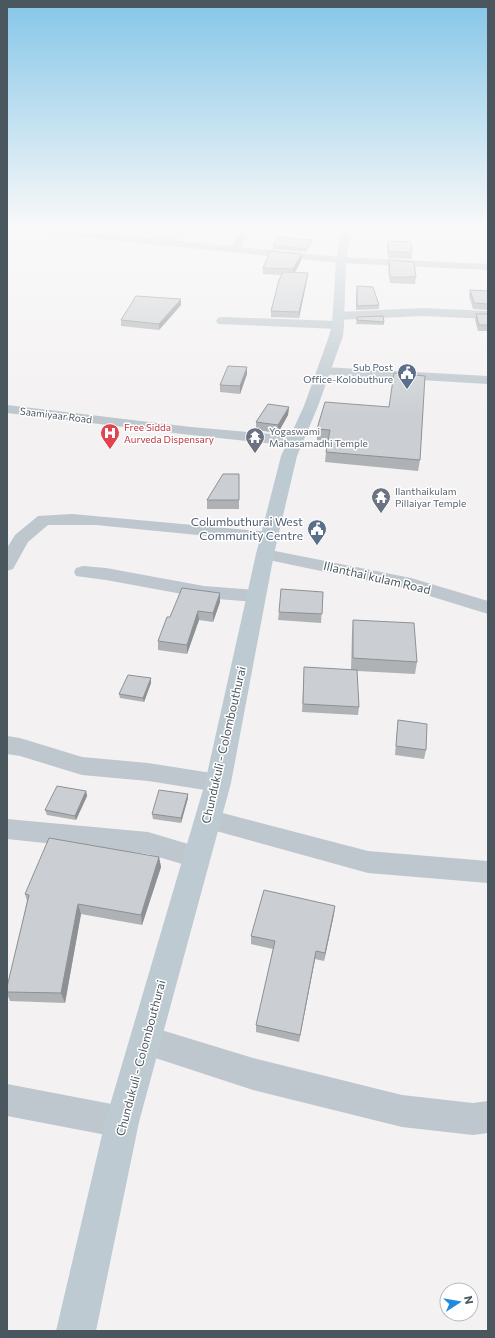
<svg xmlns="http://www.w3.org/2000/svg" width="495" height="1338" viewBox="0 0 495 1338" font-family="Commissioner,sans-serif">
<rect width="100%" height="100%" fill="#f3f1f1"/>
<path fill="#c3eece" d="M141,229H189L176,244L126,239Z"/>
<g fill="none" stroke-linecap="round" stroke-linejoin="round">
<g fill="#bdc7cd" fill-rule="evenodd">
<path d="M23,229H56L232,246L241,229H251L241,247L341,257L488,264V270L341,263L28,232Z"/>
<path d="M423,308L488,311V319L423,316L338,320L334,319L332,316L334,313L338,312Z"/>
<path d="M222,317L338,321L342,322L344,325L342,328L338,329L218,324L216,321L218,318Z"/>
<path d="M324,367L488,376V384L319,374L317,371L319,368Z"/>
<path d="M7,405L191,427L295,436L300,438L303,441L300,444L295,446L191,435L7,413Z"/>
<path d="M72,514L270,532L276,533L279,537L276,541L270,542L96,525H48L28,542L13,569L7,571V548L15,535L38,516Z"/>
<path d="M265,549L411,578L488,601V614L407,589L259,558L256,554L259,550Z"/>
<path d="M83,566L106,568L204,586L256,590L263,592L266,596L263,600L256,602L204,598L106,580L76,576L74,572L76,568Z"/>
<path d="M7,736L20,738L82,757L148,763L218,774L226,776L230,783L226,790L218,792L148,781L82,775L20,756L7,754Z"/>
<path d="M207,809L368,851L488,861V883L368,873L198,826L195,819L198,812Z"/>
<path d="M7,819L148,832L205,849L209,857L205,865L196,868L148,854L7,839Z"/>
<path d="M145,1025L253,1058L402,1095L473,1103L488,1101V1133L473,1135L402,1127L253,1090L134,1051L130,1040L134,1029Z"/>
<path d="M7,1084L122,1106L134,1110L138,1122L134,1134L122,1138L7,1116Z"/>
</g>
<path fill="#becad1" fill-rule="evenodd" d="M342,229H352L346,260L344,325L343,336L318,406L297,456L274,554L231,783L139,1122L96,1331H56L105,1122L205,783L256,554L281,456L304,406L329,336L332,325L336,260Z"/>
</g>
<g fill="#afb2b5">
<path d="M388,241L412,253V259L388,258L387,247Z"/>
<path d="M311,243L306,252L273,249V245Z"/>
<path d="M389,260L416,277L415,284L390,283L388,267Z"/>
<path d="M301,261L295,272L307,280L299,318L271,317V311L282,275L263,274V268Z"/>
<path d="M356,290L379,305V309L356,310Z"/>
<path d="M470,290L488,291V310L473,309L469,296Z"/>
<path d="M181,305L159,330L121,326V320Z"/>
<path d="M476,314H488V331H478L475,320Z"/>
<path d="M357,317L384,322V325L356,324Z"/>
<path d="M247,374L240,394L220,392V385Z"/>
<path d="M325,402L420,460L418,471L325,462L326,452L328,441L317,440V429Z"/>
<path d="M289,407L288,415L278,433L256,430V422Z"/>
<path d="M239,474V509H207V500Z"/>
<path d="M323,592L321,623L278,620L279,612Z"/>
<path d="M220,602L213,622L199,620L187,654L158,650V641L170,617Z"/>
<path d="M353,620L417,662L415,674L357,671L359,707L358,715L302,712L304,667L351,670L352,632Z"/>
<path d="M151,683L144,702L120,698L119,694Z"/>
<path d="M398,720L426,750L424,759L395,755L397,729Z"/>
<path d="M86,791L87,796L76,820L47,815L45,810Z"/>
<path d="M188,794V798L181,823L153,819L152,814Z"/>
<path d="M159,857L161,867L142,925L81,914L65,1003L10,1001L7,994V992L27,901L25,894Z"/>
<path d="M334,914L324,961L315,959L299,1042L256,1032V1025L273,949L251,944V936Z"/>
</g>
<g fill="#8e9194">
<path d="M302,254L301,261L293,276V269Z"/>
<path d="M308,273L307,280L299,318V312Z"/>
<path d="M181,299V305L159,330V324Z"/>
<path d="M247,367V374L240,394V386Z"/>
<path d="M289,407L288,415L278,433V425Z"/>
<path d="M220,593V602L213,622V613Z"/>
<path d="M198,611L199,620L187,654V645Z"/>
<path d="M151,678V683L144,702L143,698Z"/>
<path d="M86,791L87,796L76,820L75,816Z"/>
<path d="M188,794V798L181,823V818Z"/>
<path d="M159,857L161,867L142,925L141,915Z"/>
<path d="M78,904L81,914L65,1003L61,993Z"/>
<path d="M335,906L334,914L324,961L325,953Z"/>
<path d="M316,951L315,959L299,1042L300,1035Z"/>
</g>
<g fill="#cbcfd3" stroke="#8e9194">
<path d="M277,237L312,240L307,249L273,245Z"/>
<path d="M388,241L411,242L412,253L388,251Z"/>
<path d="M270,251L302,254L293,269L263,268Z"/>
<path d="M389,260L414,262L416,277H390Z"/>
<path d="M283,272L308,273L299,312L271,311L279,280Z"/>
<path d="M357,286L373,287L379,305L357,306Z"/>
<path d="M470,290L488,291V304L474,303Z"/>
<path d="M136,296L181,299L159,324L121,320Z"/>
<path d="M476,314H488V325H479Z"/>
<path d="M383,316L384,322L357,320V317Z"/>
<path d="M228,366L247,367L240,386L220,385Z"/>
<path d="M394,373L425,376L420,460L326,452L330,430L317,429L325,402L389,407Z"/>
<path d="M268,404L289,407L278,425L256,422Z"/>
<path d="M223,474H239V500H207Z"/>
<path d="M182,588L220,593L213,613L198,611L187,645L158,641L167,617H170Z"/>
<path d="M281,589L323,592L322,614L279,612Z"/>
<path d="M353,620L414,623L417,662L353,658Z"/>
<path d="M304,667L357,670L359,707L303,704Z"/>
<path d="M128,675L151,678L143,698L119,694Z"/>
<path d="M398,720L427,724L426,750L396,746Z"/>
<path d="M57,786L86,791L75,816L45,810Z"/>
<path d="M159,790L188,794L181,818L152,814Z"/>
<path d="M49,838L159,857L141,915L78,904L61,993L7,992V987L29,895L25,894Z"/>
<path d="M264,890L335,906L325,953L316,951L300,1035L256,1025L275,941L251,936Z"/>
</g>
<linearGradient id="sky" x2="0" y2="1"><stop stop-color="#85c6e8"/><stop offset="0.55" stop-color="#faf9f9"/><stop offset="1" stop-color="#faf9f9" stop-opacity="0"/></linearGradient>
<rect width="495" height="416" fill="url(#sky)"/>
<defs>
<g id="civic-pin" transform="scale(1)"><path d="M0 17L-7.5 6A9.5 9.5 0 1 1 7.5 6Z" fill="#5c6f8a" stroke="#fff"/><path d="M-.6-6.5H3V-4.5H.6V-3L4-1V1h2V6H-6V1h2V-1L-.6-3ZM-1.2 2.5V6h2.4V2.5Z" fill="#fff"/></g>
<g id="hospital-pin" transform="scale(1)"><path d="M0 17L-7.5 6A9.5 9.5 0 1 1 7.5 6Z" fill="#e0444e" stroke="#fff"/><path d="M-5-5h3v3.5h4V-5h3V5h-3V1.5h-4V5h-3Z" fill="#fff"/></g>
<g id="temple-pin" transform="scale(1)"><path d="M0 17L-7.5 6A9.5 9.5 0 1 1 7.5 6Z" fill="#6b7280" stroke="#fff"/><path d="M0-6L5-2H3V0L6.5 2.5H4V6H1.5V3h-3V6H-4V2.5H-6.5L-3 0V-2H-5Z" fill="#fff"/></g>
</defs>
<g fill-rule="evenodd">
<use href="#civic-pin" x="407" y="373"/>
<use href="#hospital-pin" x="110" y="433"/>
<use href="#temple-pin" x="255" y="437"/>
<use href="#temple-pin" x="381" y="497"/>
<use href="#civic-pin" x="317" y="529"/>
</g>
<g text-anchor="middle" stroke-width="3" stroke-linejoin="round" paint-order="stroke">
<g font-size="10" fill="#4e5e75" stroke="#fff" text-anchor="end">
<text x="393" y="371">Sub Post<tspan x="393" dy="12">Office-Kolobuthure</tspan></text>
</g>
<g font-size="10" fill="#4a575e" stroke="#fff">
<text transform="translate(56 415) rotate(7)" y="4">Saamiyaar Road</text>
</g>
<g font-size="10" fill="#be3a42" stroke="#fff" text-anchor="start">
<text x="124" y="431">Free Sidda<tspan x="124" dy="12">Aurveda Dispensary</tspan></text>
</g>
<g font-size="10" fill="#5b616d" stroke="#fff" text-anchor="start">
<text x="269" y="435">Yogaswami<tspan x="269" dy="12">Mahasamadhi Temple</tspan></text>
<text x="395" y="495">Ilanthaikulam<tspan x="395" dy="12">Pillaiyar Temple</tspan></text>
</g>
<g font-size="12" fill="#4e5e75" stroke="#fff" text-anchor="end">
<text x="303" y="526">Columbuthurai West<tspan x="303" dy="14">Community Centre</tspan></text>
</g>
<g font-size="12" fill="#4a575e" stroke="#fff">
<text transform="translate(377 578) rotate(13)" y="4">Illanthai kulam Road</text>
<text transform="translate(224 745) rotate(-77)" y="4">Chundukuli - Colombouthurai</text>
<text transform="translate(141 1058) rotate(-75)" y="4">Chundukuli - Colombouthurai</text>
</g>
</g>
<rect width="495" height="1338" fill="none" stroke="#4a575e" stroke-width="16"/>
<g transform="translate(459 1302) rotate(78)"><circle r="19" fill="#ffffff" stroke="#b7bcbf"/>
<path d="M0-3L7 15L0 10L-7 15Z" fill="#238adb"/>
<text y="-6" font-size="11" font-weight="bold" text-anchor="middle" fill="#4a575e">N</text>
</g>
</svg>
